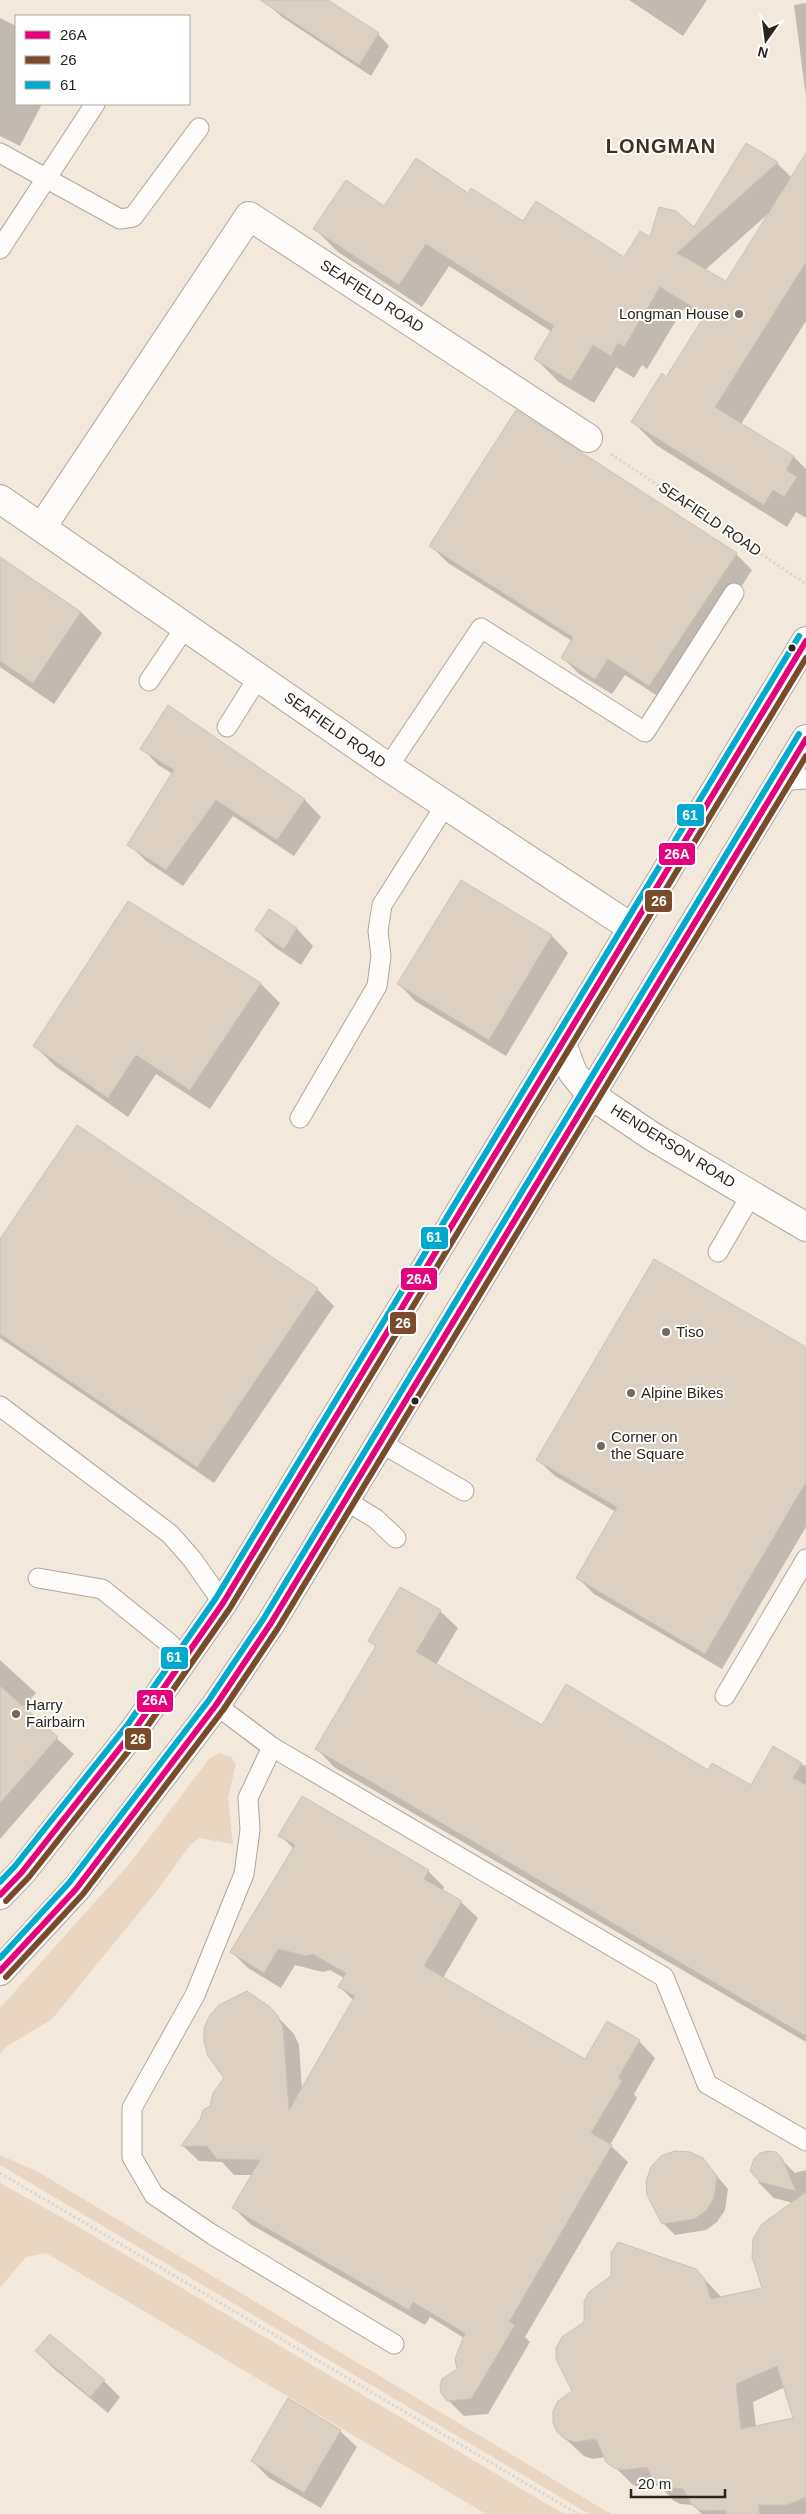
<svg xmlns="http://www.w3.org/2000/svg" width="806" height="2514" viewBox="0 0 806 2514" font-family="Arial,sans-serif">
<rect width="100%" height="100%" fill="#f3e8dc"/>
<g fill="#e8d5c2">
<path d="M219,1753L231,1757L236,1764L228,1798L233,1844L199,1838L191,1844L155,1893L52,2019L6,2047L0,2054V2008L131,1862L209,1759Z"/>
<path d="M0,2155L38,2172L611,2514H589L0,2165Z"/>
<path d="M0,2183L70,2222L564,2514H486L46,2253L26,2257L0,2288Z"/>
</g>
<g fill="#0003" fill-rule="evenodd">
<path d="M275,0H326L378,34L389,46L371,76L282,17L270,6Z"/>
<path d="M629,0H707L683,36Z"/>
<path d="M806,3V97L794,5Z"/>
<path d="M0,18L16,26V104H42L20,146L0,136Z"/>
<path d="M747,144L777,163L792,178L806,181V321L741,424L794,457L806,469V518L796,512L787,527L656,445L633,422L667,378L703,321L683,309L647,369L642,365L634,378L616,367L594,403L559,382L536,359L552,332L449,266L422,307L338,252L315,229L385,207L469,194L523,223L625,259L651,239L694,228ZM769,213L726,283L705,270Z"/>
<path d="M431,546L736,554L752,570L667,702L625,675L612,694L579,674L562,657L572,641L448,563Z"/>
<path d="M0,558L81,612L102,633L54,704L0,667Z"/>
<path d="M169,707L305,800L321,817L294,856L233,816L183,886L146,861L129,844L173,774L158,765L142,748Z"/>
<path d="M461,881L552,936L568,953L506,1056L415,1001L399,984Z"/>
<path d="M129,903L261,984L280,1003L210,1109L156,1074L128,1117L55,1066L35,1046Z"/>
<path d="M269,911L297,929L313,946L301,965L273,946L256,930Z"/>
<path d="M0,1241L317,1289L334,1306L214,1483L0,1338Z"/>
<path d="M806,1349V1527L722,1669L594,1594L577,1577L616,1512L555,1476L538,1460Z"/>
<path d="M440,1611L458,1628L436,1665L543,1726L709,1772L751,1787L774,1748L805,1766L806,1764V2042L334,1767L317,1749L376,1647L370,1641Z"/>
<path d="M0,1660L36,1693L23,1708L74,1754L0,1839Z"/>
<path d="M280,1835L428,1871L444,1887L442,1891L461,1902L478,1918L443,1978L585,2061L639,2041L655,2058L634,2094L637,2098L610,2145L628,2162L525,2337L530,2342L488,2414L464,2416L448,2400L458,2369L464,2338L430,2317L425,2325L250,2224L234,2208L253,2175H234L222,2162L199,2161L183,2146L211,2107L269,2008L294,2034L299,2045L302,2090L354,2001L340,1987L344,1978L330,1970L323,1972L295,1965L281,1988L248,1968L232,1952L294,1849Z"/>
<path d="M702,2159L728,2189L725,2210L717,2222L706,2230L675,2235L663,2223Z"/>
<path d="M781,2159L795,2173L806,2170V2514H702L693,2505L680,2504L673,2500L659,2485L642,2488L633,2485L605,2457L593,2459L584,2456L558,2432L574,2392L696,2270L722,2298L763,2289L793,2203L774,2198L758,2182ZM785,2387L795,2418L756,2427L753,2402Z"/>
<path d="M36,2351L104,2381L120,2397L108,2413L53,2368Z"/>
<path d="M340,2431L357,2447L321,2508L269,2478L252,2461Z"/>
</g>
<g fill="#dbd0c2" stroke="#cac2b9" fill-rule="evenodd">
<path d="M260,0H328L379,33L359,65Z"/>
<path d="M746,143L778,162L677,253L726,281L806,153V262L715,407L794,456L786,470L797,477L784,497L773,490L764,505L631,422L662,373L666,377L705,315L660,287L624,347L618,343L611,356L593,345L571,381L534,359L554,326L426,244L399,285L313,229L346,180L384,206L416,158L468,193L471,188L523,221L536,201L624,257L640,231L650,237L659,207L676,211L694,227Z"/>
<path d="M516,410L737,553L649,686L608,659L595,679L561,658L573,637L429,546Z"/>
<path d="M0,557L81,612L33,683L0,661Z"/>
<path d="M168,705L305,799L277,840L216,800L166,870L127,845L174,770L140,749Z"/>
<path d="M461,880L552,935L489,1040L397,984Z"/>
<path d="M128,901L261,983L190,1090L136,1055L108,1098L33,1046Z"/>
<path d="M269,909L297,928L284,949L255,930Z"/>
<path d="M77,1125L318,1288L197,1467L0,1334V1239Z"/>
<path d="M654,1259L806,1347V1482L705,1654L576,1578L617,1507L536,1460Z"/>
<path d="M400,1587L441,1610L416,1652L542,1725L566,1684L708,1770L712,1763L751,1785L773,1746L802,1763L793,1778L806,1785V2036L315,1749L376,1646L368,1641Z"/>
<path d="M0,1686L58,1737L0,1803Z"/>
<path d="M302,1796L429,1870L424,1879L462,1901L424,1966L585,2059L607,2021L640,2040L618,2078L622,2081L591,2133L612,2145L509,2322L515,2325L471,2399L447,2401L441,2393L440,2386L442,2379L457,2369L455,2359L465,2333L413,2302L409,2310L232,2208L260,2160L217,2159L207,2146H181L200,2120L203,2110L210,2106L213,2093L224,2078L208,2056L204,2042V2028L210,2015L219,2005L247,1991L270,2007L278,2016L283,2028L289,2110L355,1996L338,1987L346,1973L313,1954L306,1956L278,1949L264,1973L230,1952L295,1845L278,1836Z"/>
<path d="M675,2151L690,2152L703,2158L717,2176L714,2198L706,2211L694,2219L662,2224L647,2195L646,2181L651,2167L661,2156Z"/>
<path d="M768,2151L776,2152L782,2158L796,2191L760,2182L750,2171L754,2159L760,2153Z"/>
<path d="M806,2192V2497L787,2505H759V2514H726V2511L699,2510L692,2505L683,2489L662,2487L654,2482L647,2467L624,2470L614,2468L606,2462L596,2439L575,2442L565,2439L557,2432L553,2423V2411L558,2401L572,2391L556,2359V2348L562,2337L584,2322V2302L589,2292L611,2276V2253L618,2242L696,2269L704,2278L711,2299L762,2288L752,2257L753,2239L762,2224ZM777,2366L793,2418L741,2429L736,2384Z"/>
<path d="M50,2334L105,2380L90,2397L35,2351Z"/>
<path d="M288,2398L341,2430L304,2493L251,2461Z"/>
</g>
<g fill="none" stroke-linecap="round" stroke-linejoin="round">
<g stroke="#afa79e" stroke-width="21">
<g id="lane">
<path d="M0,153L120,219L133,217L199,128"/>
<path d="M0,249L95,104"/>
<path d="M149,681L186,626"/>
<path d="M227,727L259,676"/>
<path d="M388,767L481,628L645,732L734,593"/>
<path d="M780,781L806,779"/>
<path d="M300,1118L377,986L381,956L378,931L382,905L446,804"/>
<path d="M718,1252L751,1195"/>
<path d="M0,1406L170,1534L192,1559L223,1603"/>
<path d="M381,1443L464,1491"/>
<path d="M345,1500L376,1519L396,1538"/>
<path d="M38,1578L102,1589L169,1643L185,1660"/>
<path d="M725,1696L806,1559"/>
<path d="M216,1705L272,1747L664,1977L707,2084L806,2141"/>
<path d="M272,1747L248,1798L250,1830L244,1874L195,1995L132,2108V2157L154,2195L213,2235L394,2344"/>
</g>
</g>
<g stroke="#afa79e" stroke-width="30">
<g id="street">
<path d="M0,499L388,767L632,928"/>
<path d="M42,527L249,216L588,438"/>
<path d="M562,1044L573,1073L591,1095L653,1137L806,1227"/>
</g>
</g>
<g stroke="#afa79e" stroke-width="30">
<g id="highway">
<path d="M0,1895L22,1872L135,1729L223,1603L806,641"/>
<path d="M0,1971L76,1889L216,1705L271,1623L806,739"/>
</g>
</g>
<g stroke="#d9d6d3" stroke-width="3" stroke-dasharray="2.5 2.5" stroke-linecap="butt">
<path d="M611,454L806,584"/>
<path d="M0,2173L578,2514"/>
</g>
<use href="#lane" stroke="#fdfcfa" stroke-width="19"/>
<use href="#street" stroke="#fdfcfa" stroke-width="28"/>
<use href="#highway" stroke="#fdfcfa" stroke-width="28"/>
<g stroke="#fff" stroke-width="10">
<g id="bus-1">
<path d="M0,1895L22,1872L135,1729L223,1603L806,641"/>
<path d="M0,1971L76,1889L216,1705L271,1623L806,739"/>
</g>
</g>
<g stroke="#fff" stroke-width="10">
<g id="bus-2">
<path d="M6,1901L29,1877L142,1734L230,1608L806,658"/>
<path d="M6,1977L83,1894L223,1710L278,1628L806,756"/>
</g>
</g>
<g stroke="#fff" stroke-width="10">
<g id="bus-3">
<path d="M0,1882L15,1866L128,1724L216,1598L799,636"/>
<path d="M0,1958L69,1883L209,1700L264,1618L799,734"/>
</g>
</g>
<use href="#bus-1" stroke="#e5007d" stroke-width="6"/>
<use href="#bus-2" stroke="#7a4b2a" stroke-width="6"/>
<use href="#bus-3" stroke="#00a9ce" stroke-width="6"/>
</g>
<g fill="#726960" stroke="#fff" stroke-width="2">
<circle cx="739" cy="314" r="5"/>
<circle cx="666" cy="1332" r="5"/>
<circle cx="631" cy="1393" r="5"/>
<circle cx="601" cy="1446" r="5"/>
<circle cx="16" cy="1714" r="5"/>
</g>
<g fill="#2c251d" stroke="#fff" stroke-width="2">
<circle cx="792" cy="648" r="4.5"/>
<circle cx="415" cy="1401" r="4.5"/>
</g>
<g text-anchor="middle" stroke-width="4" stroke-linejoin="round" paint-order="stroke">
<g font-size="15" fill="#2c251d" stroke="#fff">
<text transform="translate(372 296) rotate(33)" y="5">SEAFIELD ROAD</text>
<text transform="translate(710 519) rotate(34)" y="5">SEAFIELD ROAD</text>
<text transform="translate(335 730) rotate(35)" y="5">SEAFIELD ROAD</text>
<text transform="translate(673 1146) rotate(32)" y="5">HENDERSON ROAD</text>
</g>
<g font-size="15" fill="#2c251d" stroke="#fff" text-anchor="start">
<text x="729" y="319" text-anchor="end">Longman House</text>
<text x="676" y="1337">Tiso</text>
<text x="641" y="1398">Alpine Bikes</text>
<text x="611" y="1442">Corner on<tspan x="611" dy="17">the Square</tspan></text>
<text x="26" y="1710">Harry<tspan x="26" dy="17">Fairbairn</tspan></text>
</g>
<g font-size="20" font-weight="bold" letter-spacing="1" fill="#40301f" stroke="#fff">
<text x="661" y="153">LONGMAN</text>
</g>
</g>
<g stroke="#fff" stroke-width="2">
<rect x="676" y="803" width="29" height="24" rx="5" fill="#00a9ce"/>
<rect x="658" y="842" width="38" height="24" rx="5" fill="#e5007d"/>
<rect x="644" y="889" width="29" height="24" rx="5" fill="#7a4b2a"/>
<rect x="420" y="1226" width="29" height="24" rx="5" fill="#00a9ce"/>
<rect x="400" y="1267" width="38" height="24" rx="5" fill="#e5007d"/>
<rect x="389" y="1311" width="28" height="24" rx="5" fill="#7a4b2a"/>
<rect x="160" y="1646" width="29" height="24" rx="5" fill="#00a9ce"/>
<rect x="136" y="1689" width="38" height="24" rx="5" fill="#e5007d"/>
<rect x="124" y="1727" width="28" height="24" rx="5" fill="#7a4b2a"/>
</g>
<g font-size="14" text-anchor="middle" font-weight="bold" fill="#fff">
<text x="690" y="820">61</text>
<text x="677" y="859">26A</text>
<text x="659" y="906">26</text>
<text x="434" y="1242">61</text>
<text x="419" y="1284">26A</text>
<text x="403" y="1328">26</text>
<text x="174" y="1662">61</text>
<text x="155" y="1705">26A</text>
<text x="138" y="1744">26</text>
</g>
<rect x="15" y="15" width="175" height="90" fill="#ffffff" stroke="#aba8a5"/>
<rect x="25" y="31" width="25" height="8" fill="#e5007d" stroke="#aba8a5"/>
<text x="60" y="40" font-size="15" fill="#2c251d">26A</text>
<rect x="25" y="56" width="25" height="8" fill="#7a4b2a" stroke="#aba8a5"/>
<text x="60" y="65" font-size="15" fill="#2c251d">26</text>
<rect x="25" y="81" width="25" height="8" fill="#00a9ce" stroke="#aba8a5"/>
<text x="60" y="90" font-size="15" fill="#2c251d">61</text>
<g transform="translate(766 40) rotate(194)" stroke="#ffffff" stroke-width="4" paint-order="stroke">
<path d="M0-4L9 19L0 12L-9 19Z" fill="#2c251d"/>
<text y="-8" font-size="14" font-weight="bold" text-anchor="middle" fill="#2c251d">N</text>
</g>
<path d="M631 2489v8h94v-8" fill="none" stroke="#2c251d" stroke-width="2.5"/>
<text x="638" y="2489" font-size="15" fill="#2c251d" stroke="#ffffff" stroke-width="4" paint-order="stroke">20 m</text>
</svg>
